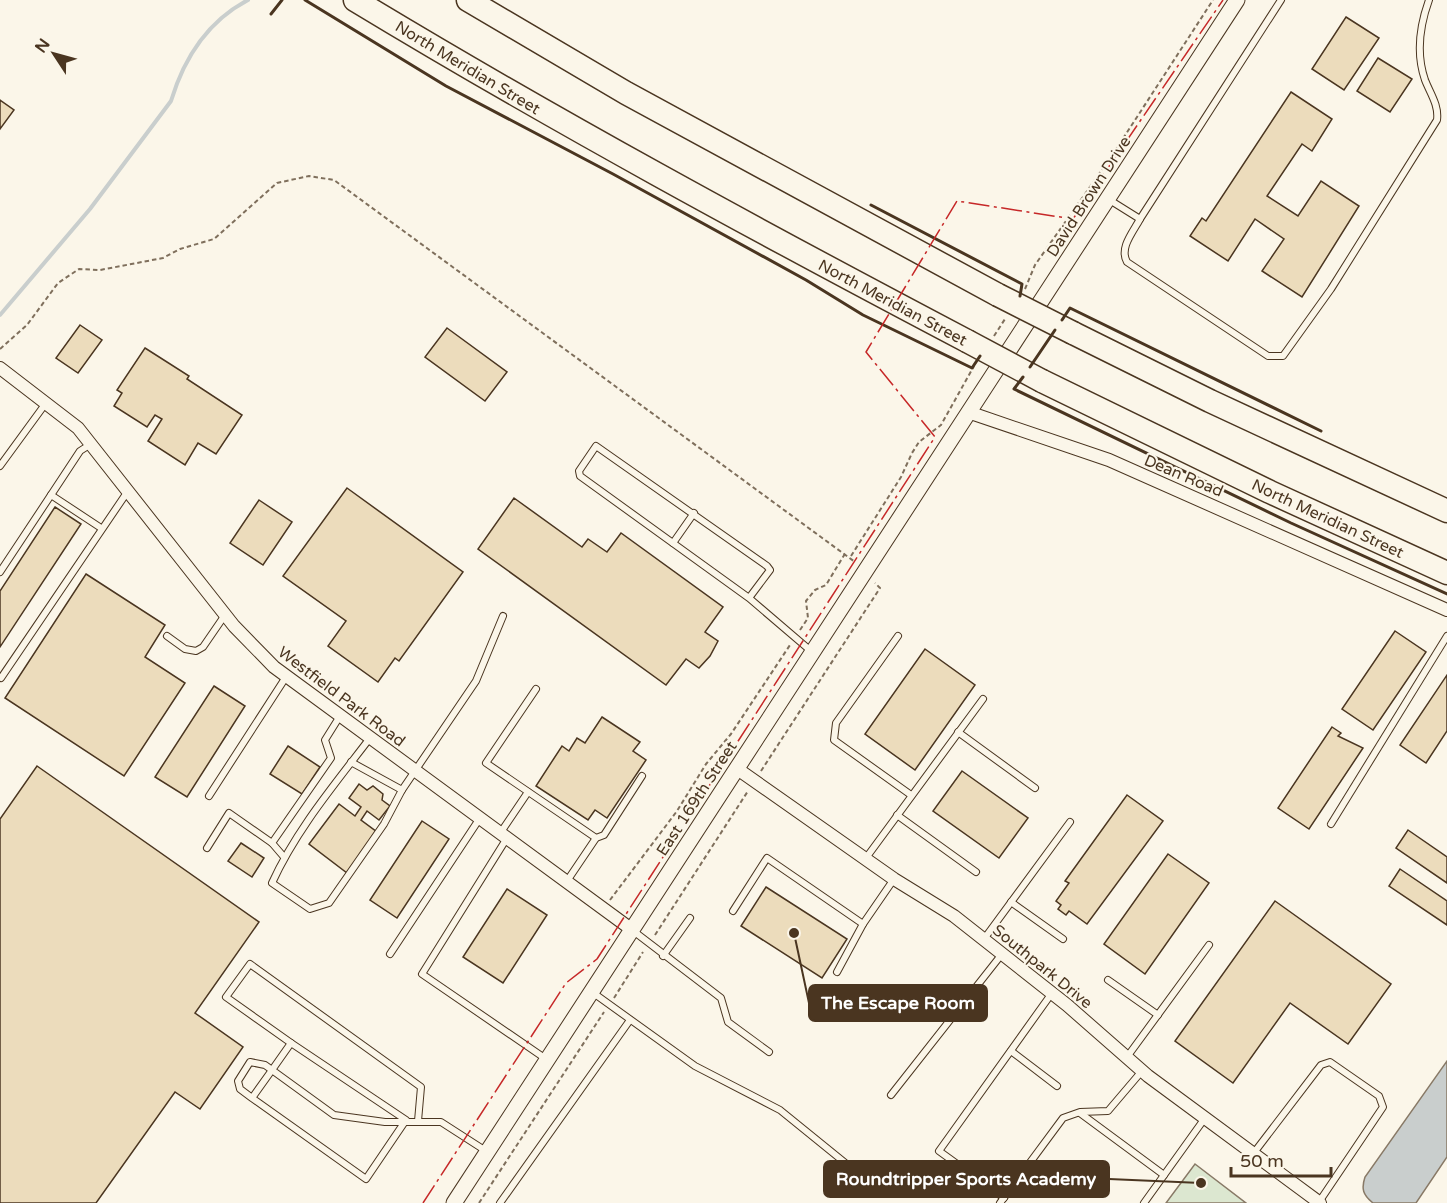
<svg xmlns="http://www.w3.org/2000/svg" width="1447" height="1203" viewBox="0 0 1447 1203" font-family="'Varela Round',sans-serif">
<rect width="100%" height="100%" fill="#fbf6e9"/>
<path fill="#dce7d0" stroke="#887966" stroke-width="1.5" d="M1195,1164L1246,1203H1166Z"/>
<path fill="#c9cecd" stroke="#887966" stroke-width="1.5" d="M1447,1061V1157L1416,1203H1373C1363,1195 1361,1189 1365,1177Z"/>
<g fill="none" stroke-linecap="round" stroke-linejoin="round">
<path stroke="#c9cecd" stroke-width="4" d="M0,315L90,209L171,101C184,58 208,21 248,0"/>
</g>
<g fill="#ecdcbc" stroke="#4a3520" stroke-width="1.5">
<path d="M1346,17L1379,38L1344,90L1312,69Z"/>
<path d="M1378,58L1412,79L1390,112L1357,91Z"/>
<path d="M1291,92L1332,119L1312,151L1302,144L1267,196L1298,216L1321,181L1359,206L1302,297L1262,271L1284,239L1255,219L1228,261L1190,236L1202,218L1206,221Z"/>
<path d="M0,100L14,110L0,129Z"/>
<path d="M80,325L102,340L78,373L56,358Z"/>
<path d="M447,328L507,372L485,401L425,357Z"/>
<path d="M145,348L189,376L187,379L242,415L216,454L198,443L185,465L148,441L162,419L155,415L147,427L114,406L122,393L117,390Z"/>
<path d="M347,488L463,572L399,661L395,658L378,682L328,646L346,621L283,576Z"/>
<path d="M514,498L582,547L588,539L607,552L621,533L723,607L705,632L718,641L710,656L699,668L686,659L666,685L478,549Z"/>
<path d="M259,500L292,522L263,565L230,543Z"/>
<path d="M55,507L81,524L0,647V591Z"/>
<path d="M86,574L165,625L145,657L185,683L124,776L5,698Z"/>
<path d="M1395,631L1426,652L1373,730L1342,709Z"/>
<path d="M925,649L975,685L915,770L865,734Z"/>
<path d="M1447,675V731L1426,763L1400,745Z"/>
<path d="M214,686L245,706L187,797L155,777Z"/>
<path d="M602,717L640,742L633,751L646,760L607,818L595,810L588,820L536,786L562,746L569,751L577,738L585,743Z"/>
<path d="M1332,727L1341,733L1338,736L1363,748L1309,829L1278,808Z"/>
<path d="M288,746L320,767L302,794L270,774Z"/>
<path d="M37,766L259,922L195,1013L243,1047L200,1109L175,1092L96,1203H0V819Z"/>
<path d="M962,771L1028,818L999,858L933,811Z"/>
<path d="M359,784L367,790L373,786L383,794L382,800L390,806L379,820L367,811L361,820L377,832L347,873L309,844L339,804L355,816L361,807L349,798Z"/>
<path d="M1127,795L1163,821L1087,924L1069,911L1066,915L1058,909L1061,905L1056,901L1069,883L1065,881Z"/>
<path d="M422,821L449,839L397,918L370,900Z"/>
<path d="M1408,830L1447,857V883L1396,848Z"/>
<path d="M241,843L264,858L252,877L228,861Z"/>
<path d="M1168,854L1209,883L1145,974L1104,944Z"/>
<path d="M1400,869L1447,901V925L1389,886Z"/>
<path d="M766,887L847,939L822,978L741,926Z"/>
<path d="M507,889L547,915L503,983L463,957Z"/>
<path d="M1275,901L1391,984L1348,1044L1290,1003L1233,1083L1175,1041Z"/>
</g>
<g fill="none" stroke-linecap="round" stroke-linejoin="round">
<g stroke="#4a3520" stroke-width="8">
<g id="service">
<path d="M1108,199L1140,219C1133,232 1119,248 1127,262L1268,356H1283L1331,289L1437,120C1439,105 1430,93 1425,80C1416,54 1420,25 1429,0"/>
<path d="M1140,219L1281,0"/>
<path d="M0,466L46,403"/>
<path d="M51,495L80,451L91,444"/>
<path d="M673,543L694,513"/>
<path d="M0,572L51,495L101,528"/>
<path d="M749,598L770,570L767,566L596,446L579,471L580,476L749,598L811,651"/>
<path d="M167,636L185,649L196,651L203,647L225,615"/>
<path d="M898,636L836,723L834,740L911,795"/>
<path d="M1,678L128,491"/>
<path d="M536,689L486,763L596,838"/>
<path d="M958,732L1035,788"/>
<path d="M370,738C335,784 296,830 272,883L310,909L329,903L384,824L402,790L476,681L503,616"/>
<path d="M351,762L402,790"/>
<path d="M209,796L286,677"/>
<path d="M897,815L976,872"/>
<path d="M1331,824L1447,636"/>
<path d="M501,832L528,792"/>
<path d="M507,838L422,974L546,1059"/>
<path d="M207,848L229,813L272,843"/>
<path d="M284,857L272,843L331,758L325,740L340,716"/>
<path d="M866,858L983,699"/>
<path d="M567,881L596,838L604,835L642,776"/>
<path d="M1011,902L1063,939"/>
<path d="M733,911L767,858L863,924"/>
<path d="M632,930L721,998L728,1022L769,1052"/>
<path d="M984,939L1070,822"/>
<path d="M390,954L480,818"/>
<path d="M663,956L690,918"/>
<path d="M837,972L863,924L894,879"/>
<path d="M1108,980L1158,1015"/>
<path d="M592,992L695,1066L780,1110L870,1183"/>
<path d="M1011,1051L1057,1086"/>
<path d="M1127,1057L1209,945"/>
<path d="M891,1095L1002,954"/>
<path d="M252,1098L240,1089L238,1081L250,1062L265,1065L272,1070L252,1098L366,1179L406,1120L291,1043"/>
<path d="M1080,1113L1164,1175"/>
<path d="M418,1121L421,1087L250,964L226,997L291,1043L272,1070L334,1115L385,1122H441L486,1151"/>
<path d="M1253,1154L1321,1065L1330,1062L1379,1096L1383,1107L1319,1202"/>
<path d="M1004,1198L939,1151L1052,993"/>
<path d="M500,1203L630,1020"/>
<path d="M1000,1203L1063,1118L1080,1112L1108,1111L1142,1071"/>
<path d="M1144,1203L1205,1118"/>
</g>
</g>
<g stroke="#4a3520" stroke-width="14">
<g id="minor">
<path d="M0,368L78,428L234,626L274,667L631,929"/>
<path d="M968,412L1109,460L1447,610"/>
<path d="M736,768L894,879L954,916L1067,1005L1148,1076L1320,1203"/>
</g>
</g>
<g stroke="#4a3520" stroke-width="17">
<path id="tertiary" d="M454,1203L1237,0"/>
</g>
<g stroke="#4a3520" stroke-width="25">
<g id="motorway">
<path d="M355,0C555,121 760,232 967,341"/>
<path d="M468,0L626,93L998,295"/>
<path d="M1073,333L1210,401L1447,511"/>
<path d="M1042,381L1270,492L1447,573"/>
</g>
</g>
<g stroke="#7f6f5c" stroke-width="2" stroke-dasharray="4.5 3" stroke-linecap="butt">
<path d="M1025,289L1035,265L1111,157L1213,0"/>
<path d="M994,336L1005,319"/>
<path d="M0,349L27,325L58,283L79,269L100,270L163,258L180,249L214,239L277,183L309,176L334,180L855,562"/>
<path d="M851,556L901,477L912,453L919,442L941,425L974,366"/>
<path d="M800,630L808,618L806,601L815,590L826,585L846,552"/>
<path d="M761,771L880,588L875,583"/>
<path d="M610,900L677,811L706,764L731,734L790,645"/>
<path d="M655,935L748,791"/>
<path d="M614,998L643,952"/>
<path d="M479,1203L604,1012"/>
</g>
<use href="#service" stroke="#fbf6e9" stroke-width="6"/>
<use href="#minor" stroke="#fbf6e9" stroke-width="12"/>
<use href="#tertiary" stroke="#fbf6e9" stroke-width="15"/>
<use href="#motorway" stroke="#fbf6e9" stroke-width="22"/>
<g stroke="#4a3520" stroke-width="25" stroke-linecap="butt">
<g id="motorway-bridge">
<path d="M998,295L1073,333"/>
<path d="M967,341L1042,381"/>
</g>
</g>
<use href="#motorway-bridge" stroke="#fbf6e9" stroke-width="22"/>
<g stroke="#4a3520" stroke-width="3">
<path d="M305,0L446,86L613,174L806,280L863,315L972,368L980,356"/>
<path d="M271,14L282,0"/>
<path d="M871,205L1022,284L1020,296"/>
<path d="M1062,320L1070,308L1321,431"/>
<path d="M1030,367L1055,330"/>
<path d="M1023,377L1014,389L1291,523L1447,594"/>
</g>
<path stroke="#c62828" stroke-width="1.5" stroke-dasharray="21 4.5 3 4.5" stroke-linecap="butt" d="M423,1203L566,983L597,959L935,437L866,352L957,201L1073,219L1223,0"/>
</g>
<g text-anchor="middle" stroke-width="4.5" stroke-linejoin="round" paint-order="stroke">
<g font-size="16" fill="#4a3520" stroke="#fbf6e9">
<text transform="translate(468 67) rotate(31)" y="6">North Meridian Street</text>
<text transform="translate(1088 196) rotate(-57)" y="6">David Brown Drive</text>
<text transform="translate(893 302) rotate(28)" y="6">North Meridian Street</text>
<text transform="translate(1184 475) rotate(23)" y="6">Dean Road</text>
<text transform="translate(1328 518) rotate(25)" y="6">North Meridian Street</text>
<text transform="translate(342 696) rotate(37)" y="6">Westfield Park Road</text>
<text transform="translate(696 798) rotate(-57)" y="6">East 169th Street</text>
<text transform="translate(1043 966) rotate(39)" y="6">Southpark Drive</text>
</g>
</g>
<path fill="none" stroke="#4a3520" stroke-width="2" d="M794 933L809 1003M1201 1183L1109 1179"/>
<g fill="#4a3520" stroke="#fbf6e9" stroke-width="2">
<circle cx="794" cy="933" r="6"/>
<circle cx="1201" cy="1183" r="6"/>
</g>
<g fill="#4a3520" stroke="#4a3520" stroke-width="2">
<rect x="809" y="985" width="178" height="36" rx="6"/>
<rect x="824" y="1161" width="285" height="36" rx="6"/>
</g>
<g font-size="18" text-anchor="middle" font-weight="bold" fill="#fff">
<text x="898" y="1009">The Escape Room</text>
<text x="966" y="1185">Roundtripper Sports Academy</text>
</g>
<g transform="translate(54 54) rotate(306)" stroke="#fbf6e9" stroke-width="4.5" paint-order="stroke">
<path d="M0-4.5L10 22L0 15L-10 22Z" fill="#4a3520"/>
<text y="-9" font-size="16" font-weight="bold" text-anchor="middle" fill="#4a3520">N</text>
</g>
<path d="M1231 1167v9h100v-9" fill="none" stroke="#4a3520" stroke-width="3"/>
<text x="1240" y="1167" font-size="18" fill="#4a3520" stroke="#fbf6e9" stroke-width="4.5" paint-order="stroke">50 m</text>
</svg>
